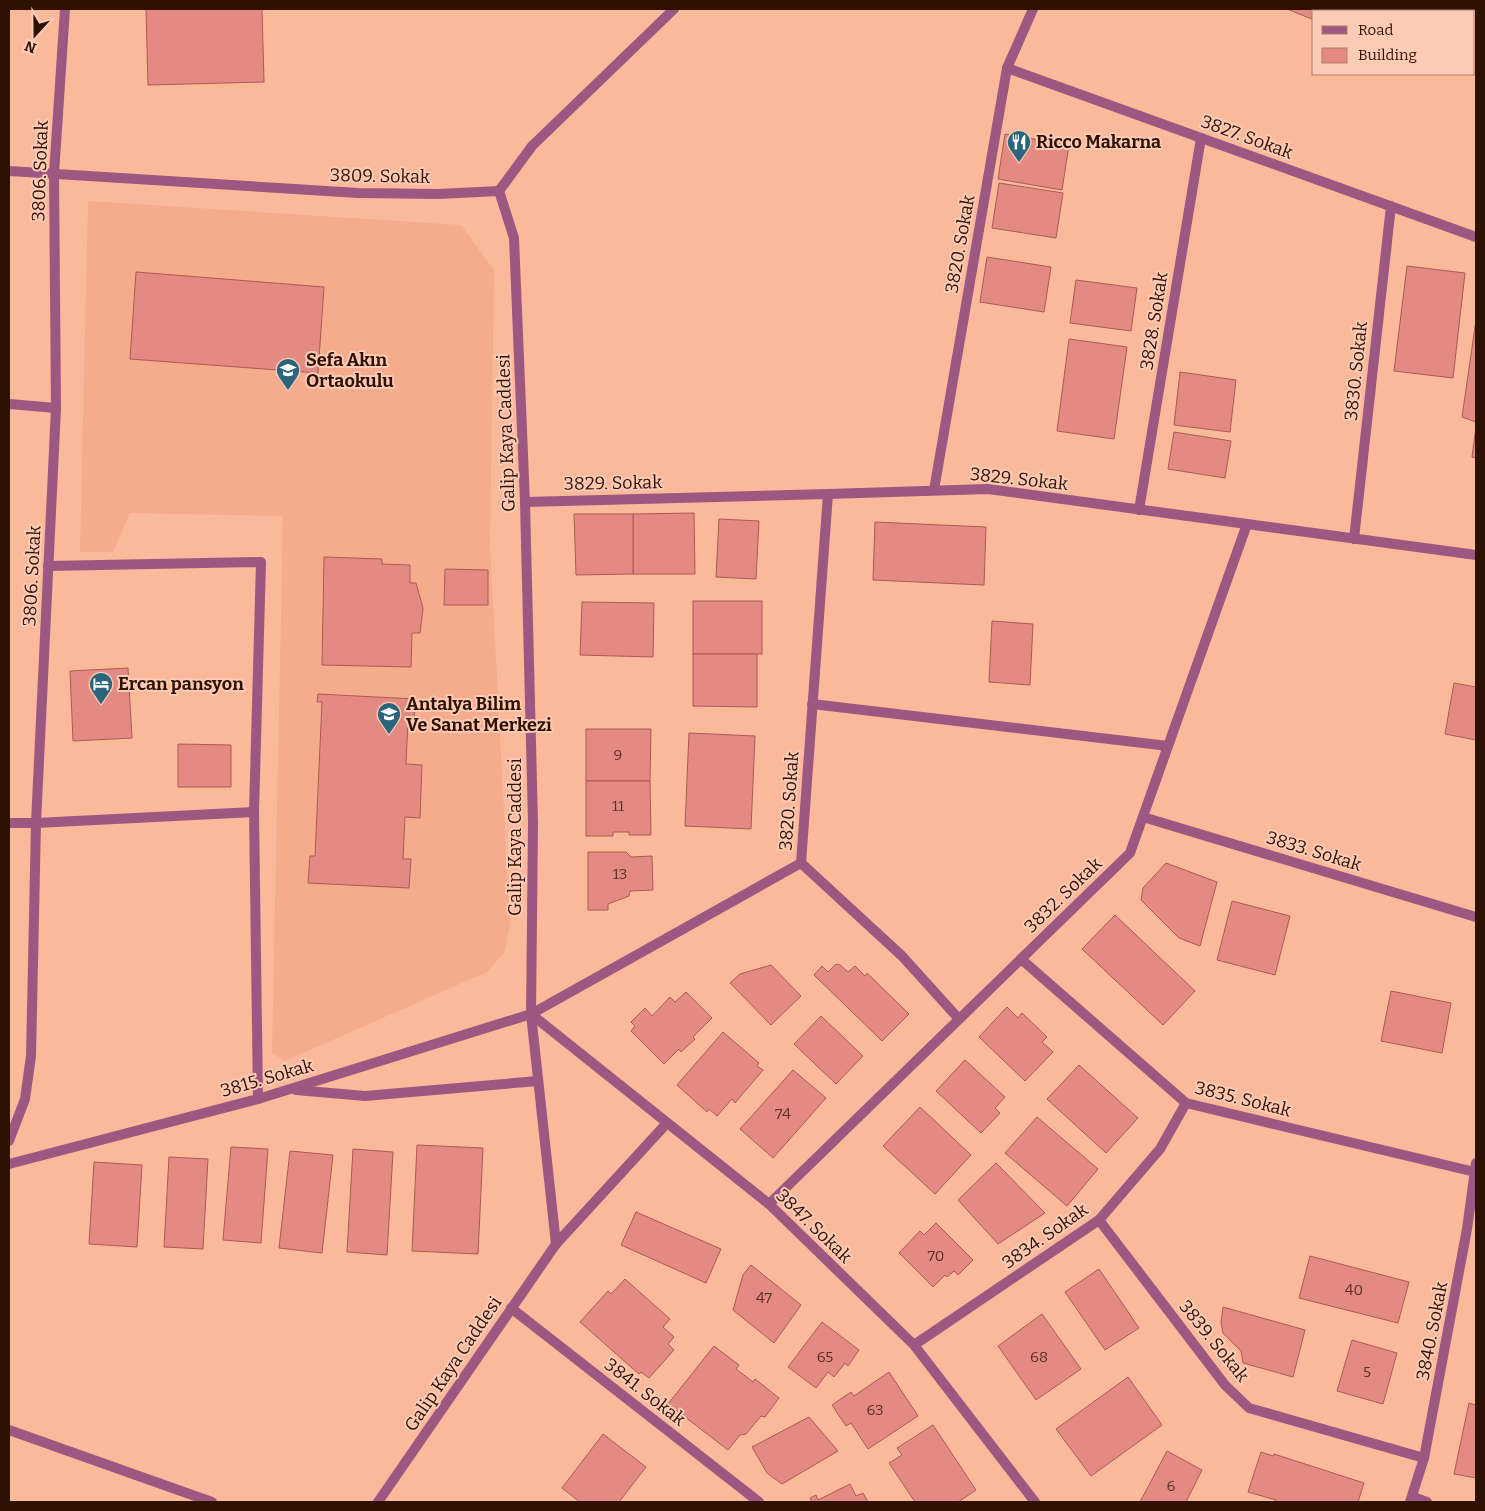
<svg xmlns="http://www.w3.org/2000/svg" width="1485" height="1511" viewBox="0 0 1485 1511" font-family="Bitter,serif">
<rect width="100%" height="100%" fill="#fbb99b"/>
<path fill="#f4ac8c" d="M88,201L461,225L494,270L490,545L510,924L504,953L487,972L285,1061L272,1053L283,516L130,513L113,552H80Z"/>
<g fill="#e38b83" stroke="#ac5953">
<path d="M146,9H262L264,82L148,85Z"/>
<path d="M1287,9H1337L1336,11H1314V20Z"/>
<path d="M1347,9H1388L1387,11H1346Z"/>
<path d="M1005,134L1069,145L1062,190L998,179Z"/>
<path d="M999,183L1063,193L1056,238L992,228Z"/>
<path d="M987,257L1051,267L1044,312L980,302Z"/>
<path d="M1407,266L1465,273L1453,378L1394,371Z"/>
<path d="M136,272L324,287L318,373L130,359Z"/>
<path d="M1076,280L1137,288L1131,331L1070,323Z"/>
<path d="M1476,320V422L1462,417Z"/>
<path d="M1069,339L1127,347L1114,439L1057,431Z"/>
<path d="M1180,372L1236,380L1230,432L1174,425Z"/>
<path d="M1476,426V458L1472,457Z"/>
<path d="M1174,432L1231,441L1225,478L1168,469Z"/>
<path d="M694,513L695,574H633V514Z"/>
<path d="M574,514H633V574L576,575Z"/>
<path d="M719,519L759,521L756,579L716,577Z"/>
<path d="M875,522L986,527L984,585L873,580Z"/>
<path d="M324,557L382,559V564L410,565V583H416L423,608L420,633H412L411,667L322,665Z"/>
<path d="M445,569L488,570V605H444Z"/>
<rect x="693" y="601" width="69" height="53"/>
<path d="M582,602L654,603L653,657L580,655Z"/>
<path d="M992,621L1033,624L1030,685L989,682Z"/>
<path d="M693,654H757V707L693,706Z"/>
<path d="M128,668L132,738L73,741L70,671Z"/>
<path d="M1454,683L1476,687V740L1445,734Z"/>
<path d="M318,694L415,699L414,720L408,719L406,764L422,765L420,818L405,817L403,859H411L409,888L308,883L310,856H315L322,702H317Z"/>
<path d="M586,729H651L650,781H586Z"/>
<path d="M689,733L755,736L751,829L685,826Z"/>
<path d="M178,744L231,745V787H178Z"/>
<path d="M586,781H650L651,835H629V832H613V836H586Z"/>
<path d="M588,852H626L631,857L652,856L653,890L630,891L629,896L608,904V910H588Z"/>
<path d="M1166,863L1217,882L1200,946L1179,938L1141,900L1143,888Z"/>
<path d="M1232,901L1290,916L1275,975L1217,960Z"/>
<path d="M1115,915L1195,991L1163,1025L1082,949Z"/>
<path d="M836,964L840,965L848,972L855,966L865,976L867,973L909,1014L882,1041L814,975L822,966L828,972Z"/>
<path d="M771,965L801,996L771,1025L730,983L740,974Z"/>
<path d="M1391,991L1451,1003L1442,1053L1381,1041Z"/>
<path d="M686,992L712,1018L693,1037L695,1039L681,1052L679,1049L664,1064L631,1031L635,1026L631,1022L645,1008L652,1016L670,997L675,1002Z"/>
<path d="M1007,1007L1018,1018L1022,1013L1047,1037L1042,1042L1053,1052L1025,1081L979,1037Z"/>
<path d="M821,1016L863,1056L836,1084L794,1044Z"/>
<path d="M723,1032L759,1063L757,1066L763,1070L735,1103L732,1099L717,1116L709,1109L707,1112L677,1085Z"/>
<path d="M965,1060L1005,1097L995,1108L1000,1113L981,1133L936,1091Z"/>
<path d="M1079,1065L1138,1118L1106,1153L1047,1099Z"/>
<path d="M793,1070L826,1098L773,1158L740,1129Z"/>
<path d="M920,1107L971,1155L935,1194L883,1146Z"/>
<path d="M1037,1117L1098,1169L1067,1206L1005,1153Z"/>
<path d="M417,1145L483,1148L478,1254L412,1251Z"/>
<path d="M231,1147L268,1149L261,1243L223,1240Z"/>
<path d="M353,1149L393,1152L387,1255L347,1252Z"/>
<path d="M290,1151L333,1155L322,1253L279,1248Z"/>
<path d="M169,1157L208,1159L203,1249L164,1247Z"/>
<path d="M94,1162L142,1165L137,1247L89,1244Z"/>
<path d="M996,1163L1045,1213L998,1244L958,1200Z"/>
<path d="M636,1212L721,1249L706,1283L621,1245Z"/>
<path d="M936,1223L973,1260L958,1275L954,1271L947,1277L945,1275L933,1287L899,1253L920,1231L924,1235Z"/>
<path d="M1310,1256L1409,1282L1398,1323L1299,1298Z"/>
<path d="M751,1265L801,1305L774,1343L733,1310L743,1275Z"/>
<path d="M1099,1269L1139,1328L1105,1350L1065,1292Z"/>
<path d="M625,1279L670,1319L663,1327L674,1337L668,1344L674,1350L649,1378L641,1372L639,1374L580,1322L608,1291L611,1294Z"/>
<path d="M1223,1307L1305,1330L1293,1377L1243,1363L1241,1351L1223,1333L1221,1323Z"/>
<path d="M1042,1314L1081,1369L1036,1400L998,1346Z"/>
<path d="M822,1322L859,1350L848,1366L845,1363L834,1377L828,1372L816,1388L788,1367Z"/>
<path d="M1352,1340L1397,1353L1383,1404L1337,1391Z"/>
<path d="M714,1346L739,1365L736,1369L753,1382L755,1379L779,1398L765,1417L761,1416L746,1434L740,1435L728,1450L668,1404Z"/>
<path d="M889,1372L918,1416L868,1449L851,1423L846,1426L832,1405L851,1392L854,1396Z"/>
<path d="M1128,1377L1162,1425L1091,1476L1056,1429Z"/>
<path d="M1469,1403L1476,1405V1478L1454,1474Z"/>
<path d="M809,1417L838,1451L782,1484L767,1473L752,1447Z"/>
<path d="M933,1425L976,1490L958,1502H915L889,1463L902,1455L897,1448Z"/>
<path d="M603,1434L646,1467L619,1502H580L562,1488Z"/>
<path d="M1167,1451L1202,1470L1186,1502H1140Z"/>
<path d="M1261,1452L1273,1456L1274,1454L1364,1483L1358,1502H1275L1276,1500L1248,1492Z"/>
<path d="M850,1484L856,1496L863,1493L868,1502H812L810,1498L816,1495L818,1500Z"/>
</g>
<g fill="none" stroke-linecap="round" stroke-linejoin="round">
<g stroke="#9c5880" stroke-width="10">
<path d="M1007,68L1476,237"/>
<path d="M9,404L56,408"/>
<path d="M934,490L1007,68L1033,9"/>
<path d="M525,502L828,494L988,489L1476,555"/>
<path d="M1139,510L1201,138"/>
<path d="M1354,539L1391,206"/>
<path d="M48,566L261,562L254,812L258,1099"/>
<path d="M812,704L1168,746"/>
<path d="M1143,817L1476,917"/>
<path d="M9,823H36L254,812"/>
<path d="M801,863L902,956L959,1019"/>
<path d="M1021,959L1186,1103L1475,1172"/>
<path d="M296,1090L365,1096L538,1081"/>
<path d="M9,1141L25,1099L31,1056L36,823L56,408L54,174L65,9"/>
<path d="M9,1164L258,1099L531,1014L801,863L828,494"/>
<path d="M769,1204L1130,853L1247,524"/>
<path d="M1099,1220L1225,1385L1249,1408L1424,1458"/>
<path d="M511,1308L759,1502"/>
<path d="M914,1345L1099,1220L1160,1149L1186,1103"/>
<path d="M9,1430L212,1502"/>
<path d="M1413,1497L1427,1502"/>
<path d="M1410,1502L1424,1458L1467,1229L1476,1163"/>
</g>
<g stroke="#9c5880" stroke-width="10">
<path d="M9,171L358,193L438,194L499,191"/>
<path d="M499,191L514,238L525,502L533,823L531,1014L556,1244"/>
<path d="M499,191L532,146L674,9"/>
<path d="M531,1014L769,1204L914,1345L1035,1502"/>
<path d="M378,1502L556,1244L667,1123"/>
</g>
</g>
<defs>
<g id="restaurant-pin" transform="scale(1.25)"><path d="M0 17L-7.5 6A9.5 9.5 0 1 1 7.5 6Z" fill="#29667d" stroke="#fdcab4"/><path d="M-5-6h1v4h1v-4h1v4h1v-4h1v5L-1.5 .5V6h-2V.5L-5-1ZM5-6V6H3V1.5H1.5Q1.5-4 5-6Z" fill="#fff"/></g>
<g id="school-pin" transform="scale(1.25)"><path d="M0 17L-7.5 6A9.5 9.5 0 1 1 7.5 6Z" fill="#29667d" stroke="#fdcab4"/><path d="M0-5L7-2L0 1L-7-2ZM-4 1L0 2.5L4 1V4Q0 6-4 4Z" fill="#fff"/></g>
<g id="hotel-pin" transform="scale(1.25)"><path d="M0 17L-7.5 6A9.5 9.5 0 1 1 7.5 6Z" fill="#29667d" stroke="#fdcab4"/><path d="M-6-4.5h1.5V1H6V5H4.5V3h-9V5H-6ZM-4 0a1.8 1.8 0 1 1 3.6 0ZM.5 0V-2.5h3Q6-2.5 6 0Z" fill="#fff"/></g>
</defs>
<g fill-rule="evenodd">
<use href="#restaurant-pin" x="1019" y="142"/>
<use href="#school-pin" x="288" y="370"/>
<use href="#hotel-pin" x="101" y="684"/>
<use href="#school-pin" x="389" y="714"/>
</g>
<g text-anchor="middle" stroke-width="4" stroke-linejoin="round" paint-order="stroke">
<g font-size="15" fill="#5c3023">
<text x="618" y="760">9</text>
<text x="618" y="811">11</text>
<text x="620" y="879">13</text>
<text x="783" y="1119">74</text>
<text x="936" y="1261">70</text>
<text x="1354" y="1295">40</text>
<text x="764" y="1303">47</text>
<text x="825" y="1362">65</text>
<text x="1039" y="1362">68</text>
<text x="1367" y="1377">5</text>
<text x="875" y="1415">63</text>
<text x="1171" y="1491">6</text>
</g>
<g font-size="18" fill="#2f1103" stroke="#fdcab4">
<text transform="translate(1247 137) rotate(20)" y="6">3827. Sokak</text>
<text transform="translate(40 171) rotate(-88)" y="6">3806. Sokak</text>
<text transform="translate(380 176) rotate(1)" y="6">3809. Sokak</text>
<text transform="translate(960 244) rotate(-80)" y="6">3820. Sokak</text>
<text transform="translate(1154 321) rotate(-81)" y="6">3828. Sokak</text>
<text transform="translate(1356 371) rotate(-84)" y="6">3830. Sokak</text>
<text transform="translate(506 433) rotate(-92)" y="6">Galip Kaya Caddesi</text>
<text transform="translate(1019 479) rotate(6)" y="6">3829. Sokak</text>
<text transform="translate(613 483) rotate(-1)" y="6">3829. Sokak</text>
<text transform="translate(32 576) rotate(-87)" y="6">3806. Sokak</text>
<text transform="translate(789 801) rotate(-86)" y="6">3820. Sokak</text>
<text transform="translate(515 837) rotate(-90)" y="6">Galip Kaya Caddesi</text>
<text transform="translate(1314 851) rotate(17)" y="6">3833. Sokak</text>
<text transform="translate(1063 895) rotate(-44)" y="6">3832. Sokak</text>
<text transform="translate(267 1078) rotate(-16)" y="6">3815. Sokak</text>
<text transform="translate(1243 1099) rotate(14)" y="6">3835. Sokak</text>
<text transform="translate(814 1226) rotate(44)" y="6">3847. Sokak</text>
<text transform="translate(1045 1236) rotate(-35)" y="6">3834. Sokak</text>
<text transform="translate(1432 1331) rotate(-79)" y="6">3840. Sokak</text>
<text transform="translate(1214 1341) rotate(51)" y="6">3839. Sokak</text>
<text transform="translate(453 1364) rotate(-56)" y="6">Galip Kaya Caddesi</text>
<text transform="translate(645 1392) rotate(38)" y="6">3841. Sokak</text>
</g>
<g font-size="18" font-weight="bold" fill="#2f1103" stroke="#fdcab4" text-anchor="start">
<text x="1036" y="148">Ricco Makarna</text>
<text x="306" y="366">Sefa Akın<tspan x="306" dy="21">Ortaokulu</tspan></text>
<text x="118" y="690">Ercan pansyon</text>
<text x="406" y="710">Antalya Bilim<tspan x="406" dy="21">Ve Sanat Merkezi</tspan></text>
</g>
</g>
<rect width="1485" height="1511" fill="none" stroke="#2f1103" stroke-width="20"/>
<rect x="1312" y="10" width="162" height="65" fill="#fdcab4" stroke="#ab806d"/>
<rect x="1322" y="26" width="25" height="8" fill="#9c5880" stroke="#ab806d"/>
<text x="1358" y="35" font-size="15" fill="#2f1103">Road</text>
<rect x="1322" y="48" width="25" height="15" fill="#e38b83" stroke="#ab806d"/>
<text x="1358" y="60" font-size="15" fill="#2f1103">Building</text>
<g transform="translate(35 35) rotate(201)" stroke="#fdcab4" stroke-width="4" paint-order="stroke">
<path d="M0-4L9 19L0 12L-9 19Z" fill="#2f1103"/>
<text y="-8" font-size="14" font-weight="bold" text-anchor="middle" fill="#2f1103">N</text>
</g>
</svg>
